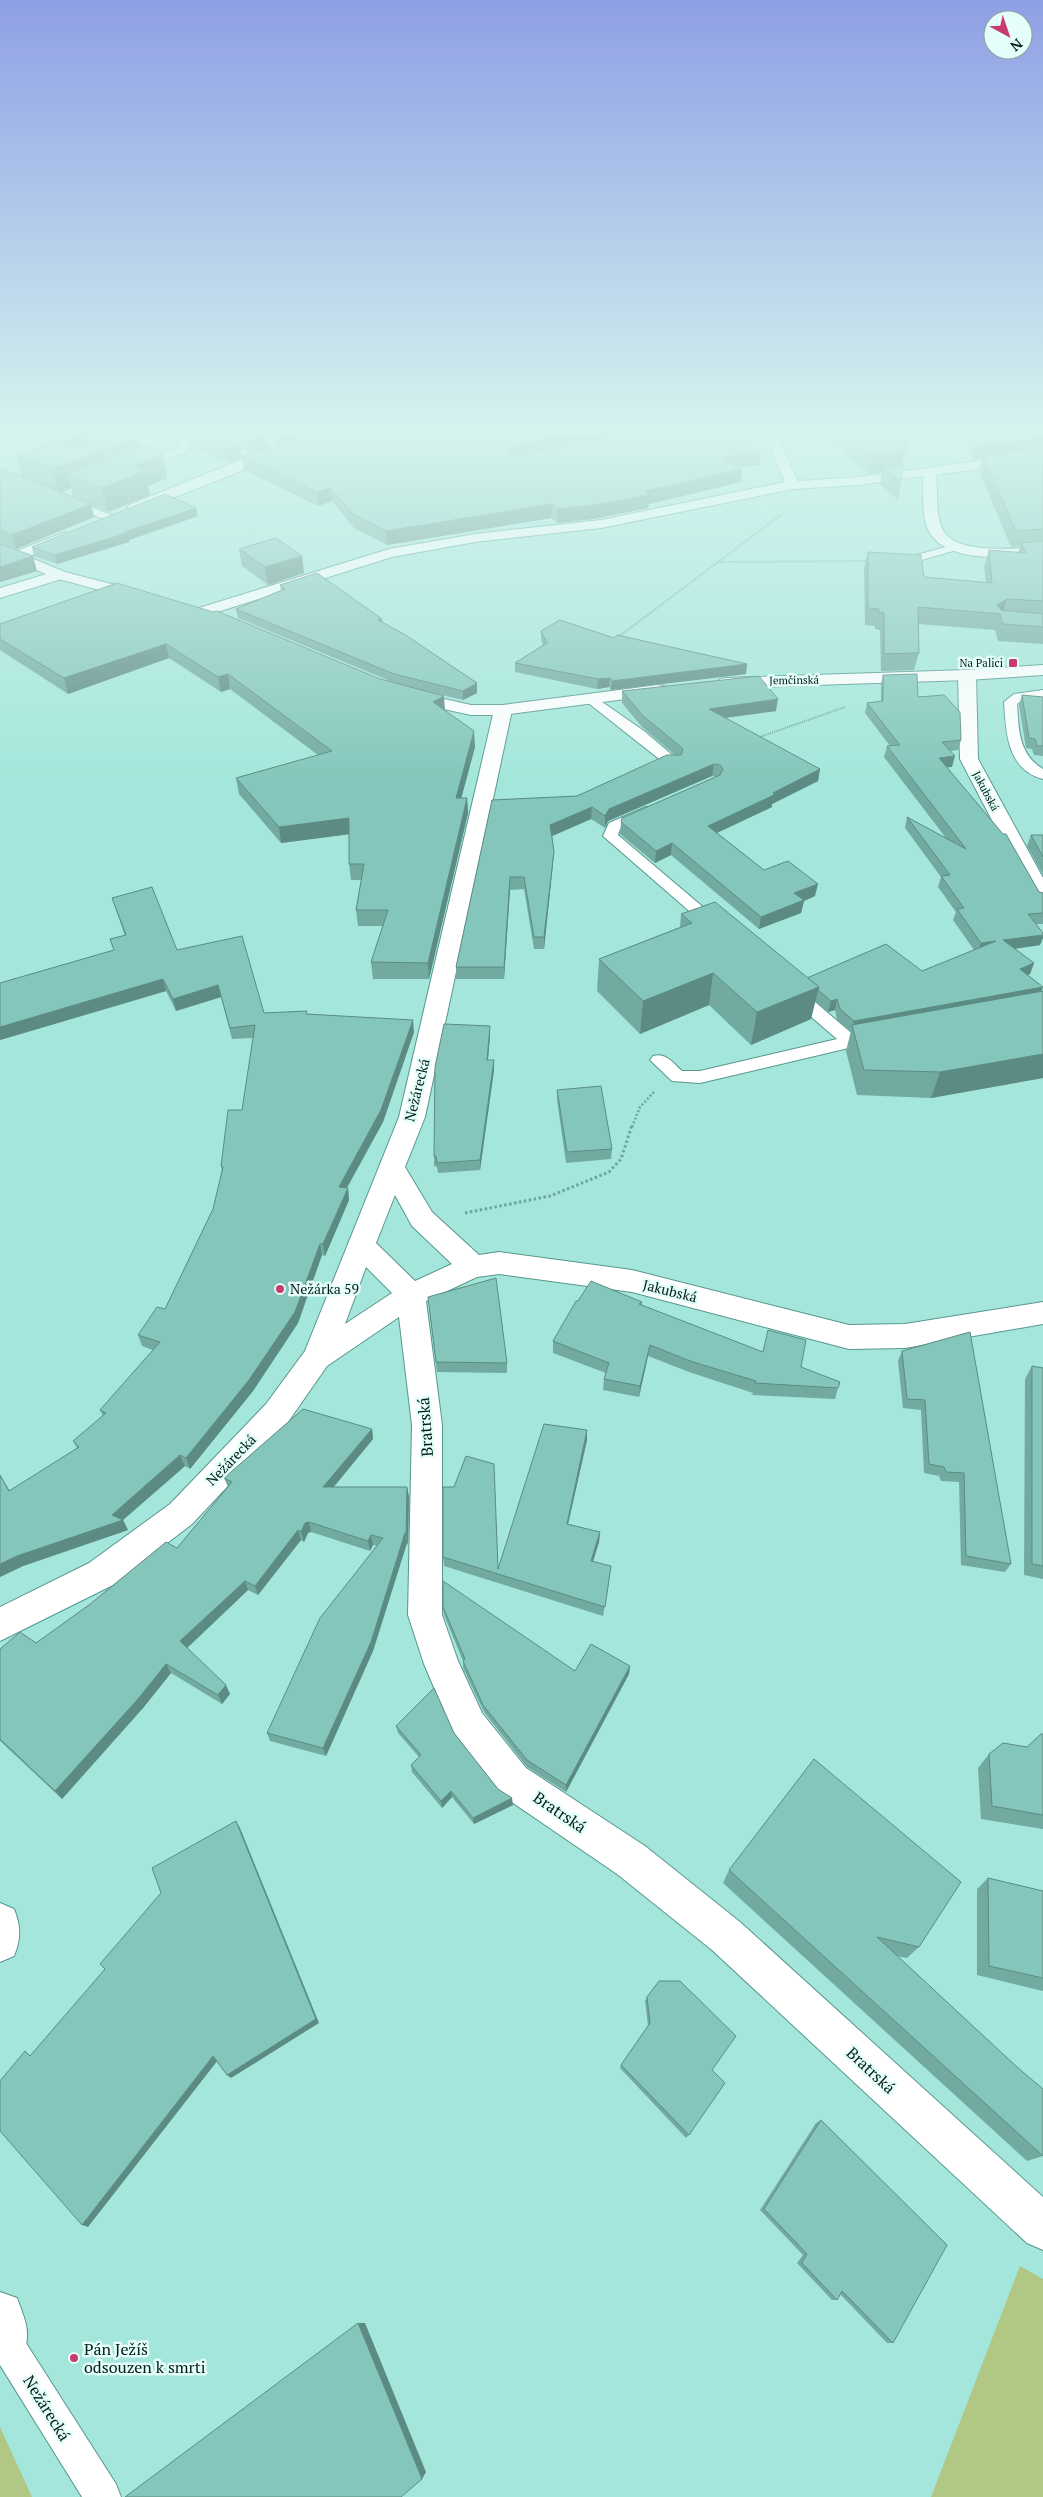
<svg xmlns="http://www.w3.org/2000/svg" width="1043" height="2497" viewBox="0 0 1043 2497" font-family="'PT Serif',serif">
<rect width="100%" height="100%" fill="#a4e6db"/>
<g fill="#b1c784">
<path d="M0,434H44L0,446Z"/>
<path d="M1020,2266L1043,2279V2497H931Z"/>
<path d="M0,2427L32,2497H0Z"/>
</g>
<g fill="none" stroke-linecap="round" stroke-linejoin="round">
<g stroke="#56978d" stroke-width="2">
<g id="service">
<path d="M200,434H212L260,459L252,461Z"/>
<path d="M249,434H261L289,450L281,452Z"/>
<path d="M158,435L175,436L189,442L191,447L186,452L142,470H136V466L181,446C167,433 145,450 135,442Z"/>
<path d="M67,498L114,516L115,518L110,521L106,520L63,503L62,501Z"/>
<path d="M956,544L961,547L960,549L925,559L916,564L911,561L917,555Z"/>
<path d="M1043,690V698L1022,700L1017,704C1019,729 1018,754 1043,769V779C1007,770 1006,732 1004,702L1014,694Z"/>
<path d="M592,695L644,731L678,760L680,763L678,766H668L587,702L586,699Z"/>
<path d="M646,807L651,808L653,811L651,814L620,829L618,835L723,924L725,927L723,930H711L603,836L609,823Z"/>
<path d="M794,988L800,989L857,1038L860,1042L857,1046L700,1083L672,1081L650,1060L653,1056C666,1052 673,1063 682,1071H700L837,1039L788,997L786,993L788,989Z"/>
<path d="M5,2324L17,2329L116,2484L121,2497H82L0,2365V2326Z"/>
</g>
</g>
<g stroke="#56978d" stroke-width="2">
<g id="minor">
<path d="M761,434H774L781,444L798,481L860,477L1043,452V460L936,475C938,492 935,512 942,528C953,556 1019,548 1043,547V555C1010,557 946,565 928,530C921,515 924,493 923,476L860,485L793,489L601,528L475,542L392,557L211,614L205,616L197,611L199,608L389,549L475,534L601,520L785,482L769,445Z"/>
<path d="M280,447L285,448L287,451L285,454L139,511L134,512L127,508L129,505L250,456Z"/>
<path d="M66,532L73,536L71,539L21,559H11L9,556L11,553Z"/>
<path d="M60,570L68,575L65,578L0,598V588Z"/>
<path d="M967,670L973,671L976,675L978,759L1043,878V903L1036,901L1032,897L960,759L958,675L961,671Z"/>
<path d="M503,705L509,706L512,710L425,1117L405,1167L432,1212L479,1255L499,1252L632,1270L849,1325L905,1324L1043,1302V1324L905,1348L849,1349L632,1292L499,1274L477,1277L426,1301L442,1425V1615L458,1661L482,1713L526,1768L645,1846L740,1922L1043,2197V2250L1027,2243L712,1950L617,1874L500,1794L456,1739L424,1664L408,1615L412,1425L399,1317L327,1366L288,1422L192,1524L113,1585L0,1641V1607L89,1563L170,1504L266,1404L305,1351L399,1117L494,710L497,706ZM395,1195L412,1226L452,1264L415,1281L376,1243ZM366,1267L392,1293L345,1324Z"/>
<path d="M0,1903L14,1909C21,1926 21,1939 14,1956L0,1962Z"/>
<path d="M0,2292L17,2298C26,2322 32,2334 22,2358L5,2365L0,2363Z"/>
</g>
</g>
<g stroke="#56978d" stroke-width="2">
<g id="tertiary">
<path d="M0,545L65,572L146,593L148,596L140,601L55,578L0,554Z"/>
<path d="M1043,665V675L967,680L726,688L720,687L717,683L720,679L726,678L967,670Z"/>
<path d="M658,685L664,686L667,690L664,694L503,715H471L403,700L400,696L403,692L409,691L471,705H503Z"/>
</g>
</g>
<g stroke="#6fa49c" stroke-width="2" stroke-dasharray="1 1" stroke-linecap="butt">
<path d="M716,562L870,561"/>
<path d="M617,638L782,514"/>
<path d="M757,738L845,707"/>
</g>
<path stroke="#6fa49c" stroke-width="2.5" stroke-dasharray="2 2" stroke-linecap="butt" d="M632,1127L640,1107L654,1092"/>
<path stroke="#6fa49c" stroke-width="3" stroke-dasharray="2.5 2.5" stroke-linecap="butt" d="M465,1213L550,1196L609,1172L621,1159L632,1125"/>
<use href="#service" fill="#fff" fill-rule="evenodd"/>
<use href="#minor" fill="#fff" fill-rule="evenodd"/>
<use href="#tertiary" fill="#fff" fill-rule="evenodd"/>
</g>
<g fill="#72aaa1" fill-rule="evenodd">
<path d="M77,434L137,437L139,447L167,478L148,486L150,495L108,512L91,505L94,517L16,549L4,545L37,571L0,582V468L22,477L16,455ZM71,488L73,497L61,492Z"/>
<path d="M175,434H735L760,464L740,468L742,469L741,482L649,504L648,508L593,519L557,523L551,518L387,545L354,528L332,501L318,506L244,470L242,457L253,453L240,446L241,458L228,463L192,445L190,440ZM268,436L276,441L281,443L269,448Z"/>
<path d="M823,434H906L905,451L902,465L901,483L898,500L880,484L882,472L868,474Z"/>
<path d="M965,434H1043V644L998,641L995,630L918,624L919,653L914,670L881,671L880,630L875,629V626L865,625L864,568L868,552L924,577L986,583L984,566L989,550L1018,553L1020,546L1011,547L979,471L982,459L974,460L965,437Z"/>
<path d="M198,516L129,540V542L57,564L34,556L32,547Z"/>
<path d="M239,549L302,556L304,573L268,585L242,566Z"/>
<path d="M117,583L380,679L390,681L238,618L236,609L281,590L280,585L382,619L383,622L477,683V693L463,700L434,693L445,711L475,747L461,798H467L468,813L429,979H373L371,962L383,926H358L356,910L361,880H351L349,864V834L281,843L239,794L236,778L318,755L230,689L221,692L169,658L68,694L0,650V624Z"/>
<path d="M541,631L614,638L747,664L746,674L611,690L609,687L597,689L515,672V663L543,645L541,640Z"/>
<path d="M883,675L918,697L961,740L958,750L950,751L952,767H947L1039,892L1043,893V924H1036L1040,945L1015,949L1034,963L1030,974L1027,975L1041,991H1043V1078L931,1098L857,1095L846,1051L851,1031L837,1020L835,1010L828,1012L815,1001L811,1019L751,1045L709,1005L640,1034L597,991L599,959L680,927L681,914L807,978L922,971L974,950L953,920L956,912L938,887L941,877L905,828L907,817L946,838L884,757L887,746H890L865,713L867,703L881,702V685Z"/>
<path d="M622,691L776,711L726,718L820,769L818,781L772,804V807L717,833L764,870L815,896L804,901L801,913L759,929L671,855L655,863L620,834L621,822L716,777L712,776L608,821L605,828L591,819L552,836L554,851L553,863L544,949H534L524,889L510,890L504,979H456V967L492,800L577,796L675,755L642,727L622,703Z"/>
<path d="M1022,695L1043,697V756L1034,755L1032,749L1026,748L1019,705Z"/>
<path d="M1031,835H1043V875L1027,846Z"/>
<path d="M112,898L177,950L264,1013L307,1014L414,1032L383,1122L347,1188H348L349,1200L325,1256L322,1255L298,1323L253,1391L190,1469L185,1466L123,1520L128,1530L23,1566L0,1577V1475L10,1491L77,1448L73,1441L103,1416L100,1410L153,1350L142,1346L138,1335L165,1309L213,1209L222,1171L221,1166L242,1110L253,1038L232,1039L221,997L176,1011L166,991L0,1040V983L114,951L110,939L125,936L116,910Z"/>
<path d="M490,1026V1036L488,1060H494V1070L480,1170L438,1173L437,1167L434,1166V1156Z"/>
<path d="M557,1090L612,1149L611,1159L566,1163L557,1100Z"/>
<path d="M642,1302V1306L801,1367L838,1388L835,1399L752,1395L753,1393L689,1372L648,1356L639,1397L603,1390L604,1379L606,1373L553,1353V1341Z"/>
<path d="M429,1307L507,1363V1373L437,1372Z"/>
<path d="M902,1351L1011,1564L1005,1572L961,1565L959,1482L941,1481L939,1476L924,1473L921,1410L903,1408L898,1361Z"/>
<path d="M1032,1366L1043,1368V1579L1024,1575L1025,1379Z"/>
<path d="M372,1429L373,1439L334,1487H407L409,1497L408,1545L407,1543L373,1651L326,1756L270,1741L267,1733L377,1546L373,1545L370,1551L311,1532L308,1533L304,1542L301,1540L258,1595L248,1590L187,1648L230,1694L222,1704L171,1673L143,1708L62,1799L0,1741V1649L36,1643L177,1548L228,1487L224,1478Z"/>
<path d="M587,1440L568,1524L600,1532L599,1542L593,1562L610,1576L603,1616L444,1566L443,1557L498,1569Z"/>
<path d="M443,1607L575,1671L630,1666L629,1674L566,1792L527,1767L484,1712L463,1668V1661L444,1615Z"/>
<path d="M396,1726L454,1733L498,1789L513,1805L474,1824L452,1797L442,1808L412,1772L411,1765L419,1757L398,1733Z"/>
<path d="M1043,1734V1829L981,1819L978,1768L989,1754L1027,1747Z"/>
<path d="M729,1870L919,1947L907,1958L896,1956L1043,2156L1027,2161L723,1883Z"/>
<path d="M988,1878L1043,1891V1991L977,1975V1889Z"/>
<path d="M647,1997L712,2070L689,2135L686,2138L620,2068L621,2065L648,2026L645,2001Z"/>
<path d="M821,2120L893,2343H887L840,2294L837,2300H832L797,2263L803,2255L760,2210L816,2123Z"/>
</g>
<g fill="#5c8b83">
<path d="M281,434H322L282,444Z"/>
<path d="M563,434H626L516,457L507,450L516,444Z"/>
<path d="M268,435L269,448L253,453L251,440Z"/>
<path d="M83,436L88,456L103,451L108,474H67L71,488L59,493L53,469L60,444L64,440Z"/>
<path d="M137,437L141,460L119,470L114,446Z"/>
<path d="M1043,437V451L983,456L982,458L974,460L978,445Z"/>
<path d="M239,444L241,458L228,463L226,450Z"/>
<path d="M761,451L760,464L720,471L721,458Z"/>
<path d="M905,451L901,470L883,468L882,472L868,474L872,455Z"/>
<path d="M163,455L167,478L148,486L150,495L108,512L102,488L133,466Z"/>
<path d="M742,469L741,482L649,504L648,508L593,519L557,523V509L645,491Z"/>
<path d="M330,488L332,501L318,506L317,492Z"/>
<path d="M91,504L94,517L16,549L12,535Z"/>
<path d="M552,504L551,518L387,545L386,531Z"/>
<path d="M196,508L198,516L129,540V542L57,564L55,555Z"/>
<path d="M33,556L37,571L0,582V567Z"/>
<path d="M302,556L304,573L268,585L265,567Z"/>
<path d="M1007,599L1002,615L997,605Z"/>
<path d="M166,644L169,658L68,694L64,678Z"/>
<path d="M747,664L746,674L611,690L612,681Z"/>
<path d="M228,674L230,689L221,692L218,677Z"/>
<path d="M610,678L609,687L597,689L598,679Z"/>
<path d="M477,683V693L463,700V691Z"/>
<path d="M444,696L445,711L433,702Z"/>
<path d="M778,699L776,711L707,720L709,709Z"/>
<path d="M474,731L475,747L457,814L456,798Z"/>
<path d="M955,756L952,767L936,768L939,758Z"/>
<path d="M714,764L712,776L608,821L605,828V816L609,809Z"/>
<path d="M820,769L818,781L772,804V807L706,838L708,826Z"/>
<path d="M467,798L468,813L429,979L428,963Z"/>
<path d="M592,807L591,819L550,837V825Z"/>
<path d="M349,818L351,834L281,843L279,827Z"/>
<path d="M672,843L671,855L655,863L656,851Z"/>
<path d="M554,851L553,863L544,949V937Z"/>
<path d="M510,877V890L504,979V967Z"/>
<path d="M818,884L815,896L804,901L801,913L759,929L761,917L794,893Z"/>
<path d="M1043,935V938L1040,945L999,951L1003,940Z"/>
<path d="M996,941L977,954L981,943Z"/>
<path d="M1034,963L1030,974L1016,980L1020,969Z"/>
<path d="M713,973L709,1005L640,1034L643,1001Z"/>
<path d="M163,979L166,991L0,1040V1027Z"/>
<path d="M218,985L221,997L176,1011L173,999Z"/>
<path d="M819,987L811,1019L751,1045L757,1012Z"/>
<path d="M1043,987L1039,998L853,1027L854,1021Z"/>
<path d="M837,999L835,1010L828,1012L831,1001Z"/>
<path d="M413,1020L414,1032L383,1122L341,1198L339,1187Z"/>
<path d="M490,1026V1036L487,1070V1060Z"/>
<path d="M1043,1054V1078L931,1098L940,1072Z"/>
<path d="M494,1060V1070L480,1170V1160Z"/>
<path d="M348,1188L349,1200L325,1256L323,1244Z"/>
<path d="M320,1244L322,1255L298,1323L253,1391L190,1469L186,1458Z"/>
<path d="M650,1345L648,1356L639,1397L640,1386Z"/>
<path d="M372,1429L373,1439L325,1497L323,1487Z"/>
<path d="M587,1430V1440L566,1533L567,1524Z"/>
<path d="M180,1455L185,1466L123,1520L128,1530L23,1566L0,1577V1564L112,1515Z"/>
<path d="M407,1487L409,1497L408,1545L406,1535Z"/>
<path d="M309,1522L311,1532L308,1533L304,1542L301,1532L305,1523Z"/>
<path d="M298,1530L301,1540L258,1595L255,1586Z"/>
<path d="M600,1532L599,1542L590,1570L591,1561Z"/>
<path d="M405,1533L407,1543L373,1651L326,1756L323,1748Z"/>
<path d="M371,1535L373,1545L370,1551L368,1541Z"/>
<path d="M245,1581L248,1590L185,1650L180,1641Z"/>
<path d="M166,1664L171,1673L143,1708L62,1799L55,1791Z"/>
<path d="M630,1666L629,1674L566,1792V1785Z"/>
<path d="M226,1685L230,1694L222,1704L218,1695Z"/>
<path d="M451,1791L452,1797L442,1808L441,1801Z"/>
<path d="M512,1798L513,1805L474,1824L473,1818Z"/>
<path d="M236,1821L240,1828L319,2023L231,2078L227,2075Z"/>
<path d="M213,2056L218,2060L88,2227L82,2225Z"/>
<path d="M358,2323H365L426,2472L422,2479Z"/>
</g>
<g fill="#84c6bb" stroke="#5c8b83">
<path d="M77,434H133L137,437L114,446L105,439L98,436H83L64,440L60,444L65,447L92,446L103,451L53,469L16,455Z"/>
<path d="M196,434H220L239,444L226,450Z"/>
<path d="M240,434H267L268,435L251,440Z"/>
<path d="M310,434H563L516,444L507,450L516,456L622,434H735L761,451L721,458L742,469L645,491L649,495L594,505L557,509L552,504L386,531L353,514L330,488L317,492L242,457L303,436Z"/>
<path d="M848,434H906L905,451L872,455Z"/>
<path d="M973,434H1043V437L978,445Z"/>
<path d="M147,444L163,455L133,466L145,471L102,488L67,474Z"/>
<path d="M1043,448V529L1016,531L983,456Z"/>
<path d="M903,465L901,483L883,468Z"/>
<path d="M0,468L91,504L12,535L0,531Z"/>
<path d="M165,494L196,508L125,532L127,533L55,555L32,547Z"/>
<path d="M276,538L302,556L265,567L239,549Z"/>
<path d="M1043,541V601L1007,599L997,605L1001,610L1043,614V627L1003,624L1000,614L918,607L919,653L884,654V613L878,612L879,609L868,608V552L921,555L924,577L992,583L989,550L1026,553L1021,543Z"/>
<path d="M0,544L33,556L0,567Z"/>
<path d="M317,573L382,619L378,620L404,634L477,683L463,691L394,674L236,609L285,589L280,585Z"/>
<path d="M117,583L213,612L217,611L380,679L444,696L433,702L474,731L456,798H467L428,963L371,962L388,910H356L364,864H349V818L279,827L236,778L332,751L228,674L218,677L166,644L64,678L0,639V624Z"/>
<path d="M560,620L614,638L617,635L747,664L612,681L610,678L598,679L515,663L547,643L541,631Z"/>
<path d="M917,674L918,697L944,695L960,712L961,740L942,742L955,756L939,758L1003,834H1006L1039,892L1043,893V913L1028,914L1043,933V935L1003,940L1034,963L1020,969L1043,987L854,1021L840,1009L837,999L831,1001L818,990L819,987L807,978L886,944L922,971L996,941L981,943L957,909L964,908L941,876L950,875L907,817L966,849L887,746L900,745L867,703L883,701V675Z"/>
<path d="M759,676L778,699L709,709L820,769L773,793L774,795L708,826L764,870L788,861L818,884L794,893L804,900L761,917L672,843L656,851L621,822L622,818L720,775L723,769L720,765L714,764L609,809L605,816L592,807L550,825L554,851L544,937H534L524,877H510L504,967H456L492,800L577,796L667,755H681L683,750L681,747L643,716L622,691Z"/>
<path d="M1022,695L1043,697V746H1037L1035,739L1029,738Z"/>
<path d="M1031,835H1043V857Z"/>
<path d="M152,887L177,950L242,936L264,1013L307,1011L306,1014L413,1020L381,1110L339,1187L348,1188L323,1244H320L295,1312L249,1380L186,1458L180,1455L112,1515L123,1520L17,1556L0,1564V1475L9,1491L79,1447L73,1441L106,1413L100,1410L160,1342L138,1335L157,1307L165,1309L213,1209L223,1167L221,1166L228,1110H242L255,1025L230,1028L218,985L173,999L163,979L0,1027V983L114,950L110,939L126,935L112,898Z"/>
<path d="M715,902L819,987L757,1012L713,973L643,1001L599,959L692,923L681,914Z"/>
<path d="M1043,991V1054L940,1072L864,1070L852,1025Z"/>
<path d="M444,1024L490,1026L487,1060H494L480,1160L437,1163L436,1156H434L435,1067Z"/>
<path d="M601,1086L612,1149L567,1152L557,1090Z"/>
<path d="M496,1278L507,1363L436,1362L428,1297Z"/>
<path d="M591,1281L642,1302L639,1304L763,1352L768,1330L806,1340L801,1367L840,1382L838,1388L755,1383L756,1381L690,1361L650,1345L640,1386L604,1379L609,1363L553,1341L576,1301H578Z"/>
<path d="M970,1332L1011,1564L966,1556L964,1473L946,1472L944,1467L929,1464L925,1400L907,1399L902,1351Z"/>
<path d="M1032,1366L1043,1368V1566L1032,1564Z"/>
<path d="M303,1409L372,1429L323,1487H407L406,1535L405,1533L371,1642L323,1748L267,1733L320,1618L383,1538L371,1535L368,1541L309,1522L305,1523L301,1532L298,1530L255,1586L245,1581L180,1641L226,1685L218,1695L166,1664L138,1699L55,1791L0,1739V1649L20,1632L36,1643L89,1605L166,1542L177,1548L232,1482L224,1478Z"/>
<path d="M544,1424L587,1430L567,1524L600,1532L591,1561L611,1566L605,1607L443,1557V1487H454L466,1456L494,1464L498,1569Z"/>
<path d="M443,1581L575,1671L591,1644L630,1666L566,1785L527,1760L483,1705L463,1661L465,1659L443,1607Z"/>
<path d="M434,1688L454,1733L498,1789L512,1798L473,1818L451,1791L441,1801L411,1765L421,1755L396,1726Z"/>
<path d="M1041,1734H1043V1815L992,1806L989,1754L1003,1743L1027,1747Z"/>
<path d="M814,1759L961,1882L919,1947L877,1937L1017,2067L1043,2089V2156L729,1870Z"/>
<path d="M236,1821L316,2019L227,2075L213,2056L82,2225L0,2131V2081L25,2051L30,2056L105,1969L100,1964L161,1893L152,1868Z"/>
<path d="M988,1878L1043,1891V1978L989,1966Z"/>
<path d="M659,1981H680L736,2036L712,2070L725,2083L689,2135L621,2065L650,2023L647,1997Z"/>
<path d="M821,2120L947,2245L893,2343L842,2291L837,2300L802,2263L807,2254L764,2209Z"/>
<path d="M358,2323L422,2479L401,2497H125Z"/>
</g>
<linearGradient id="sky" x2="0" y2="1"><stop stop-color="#8f9fe5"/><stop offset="0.55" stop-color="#d6f4ef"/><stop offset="1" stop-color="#d6f4ef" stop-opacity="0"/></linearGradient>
<rect width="1043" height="784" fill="url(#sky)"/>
<g fill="#c83b6d" stroke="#e5fefa" stroke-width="2">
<rect x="1008" y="658" width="10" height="10" rx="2.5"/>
<circle cx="280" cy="1289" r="5"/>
<circle cx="74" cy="2358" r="5"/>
</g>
<g text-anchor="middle" stroke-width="5" stroke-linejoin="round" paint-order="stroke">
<g font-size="11" fill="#021c19" stroke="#e5fefa" text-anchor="end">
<text x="1003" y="667">Na Palici</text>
</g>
<g font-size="11" fill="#021c19" stroke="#e5fefa">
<text transform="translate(794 680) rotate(-1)" y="4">Jemčinská</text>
<text transform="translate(986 791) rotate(62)" y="4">Jakubská</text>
</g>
<g font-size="14" fill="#021c19" stroke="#e5fefa">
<text transform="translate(417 1090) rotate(-76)" y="5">Nežárecká</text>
<text transform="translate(670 1291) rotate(14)" y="5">Jakubská</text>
<text transform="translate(231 1460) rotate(-46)" y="5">Nežárecká</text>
</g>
<g font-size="14" fill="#021c19" stroke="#e5fefa" text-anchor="start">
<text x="290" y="1294">Nežárka 59</text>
</g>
<g font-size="16" fill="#021c19" stroke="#e5fefa">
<text transform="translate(425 1427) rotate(-94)" y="6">Bratrská</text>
<text transform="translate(560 1812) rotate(34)" y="6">Bratrská</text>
<text transform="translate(871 2070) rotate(43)" y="6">Bratrská</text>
<text transform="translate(47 2408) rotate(58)" y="6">Nežárecká</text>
</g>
<g font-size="16" fill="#021c19" stroke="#e5fefa" text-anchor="start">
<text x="84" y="2355">Pán Ježíš<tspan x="84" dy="18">odsouzen k smrti</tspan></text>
</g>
</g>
<g transform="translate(1008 35) rotate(140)"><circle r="24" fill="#e5fefa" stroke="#8aa4a0"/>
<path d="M0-4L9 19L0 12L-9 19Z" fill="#c83b6d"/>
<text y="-8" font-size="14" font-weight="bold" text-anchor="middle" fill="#021c19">N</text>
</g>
</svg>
